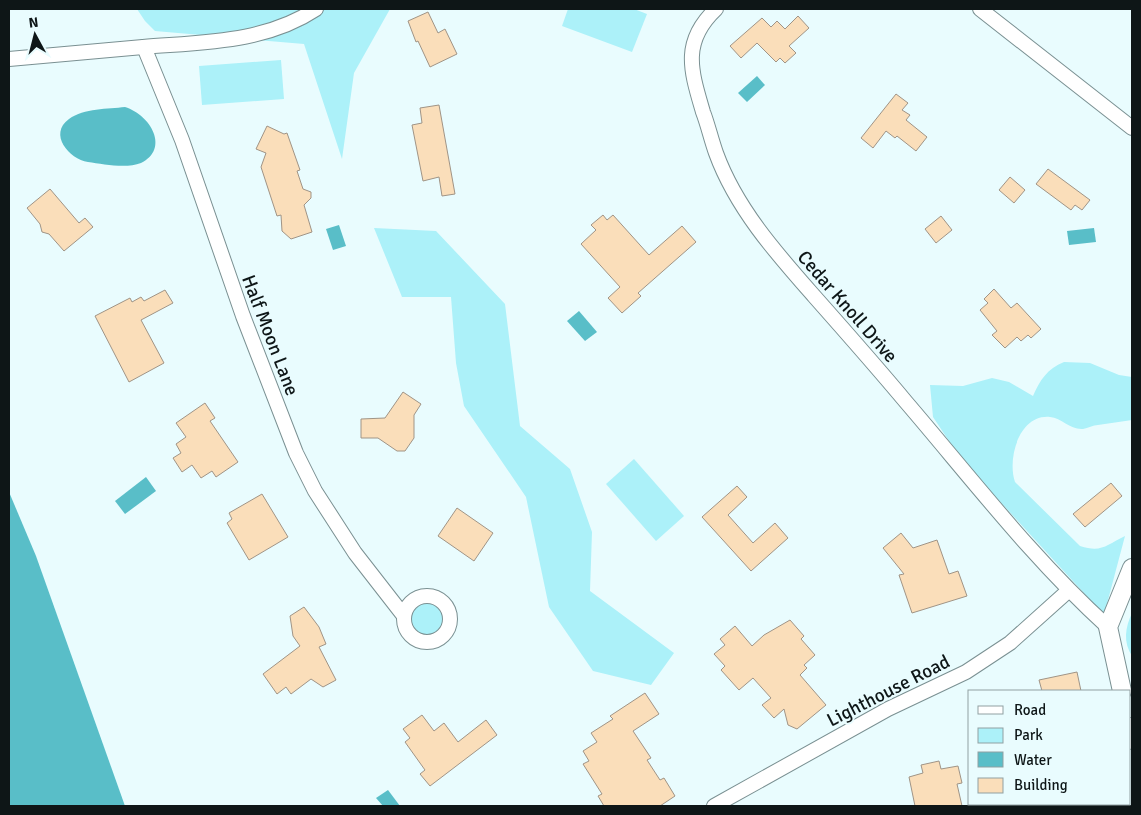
<svg xmlns="http://www.w3.org/2000/svg" width="1141" height="815" viewBox="0 0 1141 815" font-family="Signika,sans-serif">
<rect width="100%" height="100%" fill="#e9fcfe"/>
<g fill="#acf1f9">
<path d="M137,9H390L354,73L342,159L304,44L155,31L145,21Z"/>
<path d="M568,9H634L647,14L632,52L562,26Z"/>
<path d="M281,60L284,99L202,105L199,66Z"/>
<path d="M374,228L436,231L505,304L520,426L570,469L592,532L590,591L674,653L651,685L593,671L549,607L526,497L464,406L456,363L451,297H402Z"/>
<path d="M1064,362L1090,363L1119,375L1132,377V420C1121,422 1109,423 1098,425C1093,425 1088,428 1083,429C1070,430 1062,418 1050,417C1019,414 1007,459 1015,482L1080,546C1102,553 1106,545 1125,536L1104,615L961,459L933,417L930,385L963,386L992,378L1009,382L1033,396C1040,380 1047,369 1064,362Z"/>
<path d="M634,459L684,516L656,541L606,484Z"/>
<circle cx="427" cy="619" r="18"/>
<path d="M1132,613V656C1123,642 1125,628 1132,613Z"/>
</g>
<g fill="#59bec8">
<path d="M757,76L765,85L747,102L738,93Z"/>
<path d="M125,107C151,115 170,149 141,163C126,169 103,164 88,162C69,159 48,134 69,119C84,108 108,109 125,107Z"/>
<path d="M339,225L346,246L333,250L326,229Z"/>
<path d="M1094,228L1096,242L1069,245L1067,231Z"/>
<path d="M579,311L597,332L585,341L567,321Z"/>
<path d="M146,477L156,491L125,514L115,501Z"/>
<path d="M9,492L36,556L125,806H9Z"/>
<path d="M388,790L400,806H383L376,798Z"/>
</g>
<g fill="#fadeba" stroke="#a09486">
<path d="M428,12L438,33L445,29L457,54L430,67L418,41L416,42L408,21Z"/>
<path d="M798,16L809,28L789,46L796,53L785,63L780,58L776,62L757,43L741,58L730,46L762,18L771,27L777,21L785,29Z"/>
<path d="M896,94L908,103L902,110L910,115L906,120L927,137L916,151L897,136L895,138L886,131L873,148L861,138Z"/>
<path d="M439,105L455,194L442,196L439,177L423,181L412,125L422,123L420,108Z"/>
<path d="M267,126L284,134L287,133L300,170L297,171L303,189L311,192V198L304,205L312,232L291,239L282,231L281,215L277,216L261,167L266,153L256,149Z"/>
<path d="M1048,169L1090,200L1082,210L1075,205L1071,210L1036,184Z"/>
<path d="M1010,177L1025,190L1014,203L999,190Z"/>
<path d="M50,189L79,223L85,218L93,227L64,251L49,234L42,232L40,224L27,208Z"/>
<path d="M603,215L607,220L613,215L649,255L682,226L696,242L638,293L641,296L622,313L608,298L620,287L581,244L596,230L591,225Z"/>
<path d="M941,216L952,230L936,243L925,229Z"/>
<path d="M994,289L1011,308L1017,303L1041,329L1031,338L1028,335L1021,341L1017,337L1005,348L992,335L997,331L980,310L988,303L984,299Z"/>
<path d="M165,290L173,303L141,320L164,363L129,382L95,316L130,298L132,302L141,297L144,301Z"/>
<path d="M403,392L421,404L414,415V438L405,451H397L378,438H361V419L385,418Z"/>
<path d="M205,403L215,418L210,421L238,462L216,477L212,471L201,478L192,465L182,472L173,458L181,453L176,444L186,437L176,423Z"/>
<path d="M1111,483L1122,496L1085,527L1073,514Z"/>
<path d="M737,486L747,497L728,515L753,543L775,523L788,538L751,571L702,517Z"/>
<path d="M262,494L288,537L249,560L227,523L232,519L229,513Z"/>
<path d="M457,508L493,533L474,561L438,536Z"/>
<path d="M901,533L913,548L937,540L949,574L958,571L967,596L912,613L899,575L904,574L883,548Z"/>
<path d="M304,607L319,627L326,644L319,647L336,680L323,687L311,679L291,694L286,687L277,694L263,674L300,646L293,636L290,616Z"/>
<path d="M790,620L804,636L801,639L815,655L804,665L807,668L800,675L826,705L797,729L788,725L784,709L774,718L762,705L771,698L753,678L739,690L721,670L725,666L714,654L725,645L720,639L735,626L752,646L764,635Z"/>
<path d="M1077,672L1081,691H1042L1039,680Z"/>
<path d="M645,693L659,714L633,731L651,758L647,760L660,780L664,778L675,796L660,806H604L598,796L602,794L583,764L589,761L583,751L597,742L591,733L613,719L610,716Z"/>
<path d="M422,715L434,731L444,723L458,742L486,720L497,735L430,786L420,774L425,770L405,742L410,738L403,729Z"/>
<path d="M939,761L941,769L958,766L962,783L957,784L962,806H915L909,777L923,773L921,765Z"/>
</g>
<g fill="none" stroke-linecap="round" stroke-linejoin="round">
<g stroke="#7a9092" stroke-width="16">
<g id="minor">
<path d="M716,9C681,42 691,71 703,112C708,125 711,139 716,153C736,208 776,253 814,296C845,331 876,366 906,402C972,479 1033,559 1108,627"/>
<path d="M980,9L1132,128"/>
<path d="M144,47L182,140L243,316L296,453L315,491L355,553L404,616"/>
<path d="M9,59C53,55 98,51 143,47C202,42 265,43 316,9"/>
<circle cx="427" cy="619" r="23"/>
<path d="M714,806L888,709L966,672L1010,643L1068,591"/>
</g>
</g>
<g stroke="#7a9092" stroke-width="20">
<g id="major">
<path d="M1122,691L1108,627L1132,568"/>
<path d="M1130,727L1132,740"/>
</g>
</g>
<use href="#minor" stroke="#fff" stroke-width="14"/>
<use href="#major" stroke="#fff" stroke-width="18"/>
</g>
<g text-anchor="middle" stroke-width="4" stroke-linejoin="round" paint-order="stroke">
<g font-size="19" fill="#0e1617" stroke="#e9fcfe">
<text transform="translate(848 306) rotate(49)" y="7">Cedar Knoll Drive</text>
<text transform="translate(271 335) rotate(69)" y="7">Half Moon Lane</text>
<text transform="translate(888 690) rotate(-27)" y="7">Lighthouse Road</text>
</g>
</g>
<rect width="1141" height="815" fill="none" stroke="#0e1617" stroke-width="20"/>
<rect x="968" y="690" width="162" height="115" fill="#e9fcfe" stroke="#91a0a2"/>
<rect x="978" y="706" width="25" height="8" fill="#ffffff" stroke="#91a0a2"/>
<text x="1014" y="715" font-size="15" fill="#0e1617">Road</text>
<rect x="978" y="728" width="25" height="15" fill="#acf1f9" stroke="#91a0a2"/>
<text x="1014" y="740" font-size="15" fill="#0e1617">Park</text>
<rect x="978" y="752" width="25" height="15" fill="#59bec8" stroke="#91a0a2"/>
<text x="1014" y="765" font-size="15" fill="#0e1617">Water</text>
<rect x="978" y="778" width="25" height="15" fill="#fadeba" stroke="#91a0a2"/>
<text x="1014" y="790" font-size="15" fill="#0e1617">Building</text>
<g transform="translate(35 35) rotate(353)" stroke="#e9fcfe" stroke-width="4" paint-order="stroke">
<path d="M0-4L9 19L0 12L-9 19Z" fill="#0e1617"/>
<text y="-8" font-size="14" font-weight="bold" text-anchor="middle" fill="#0e1617">N</text>
</g>
</svg>
